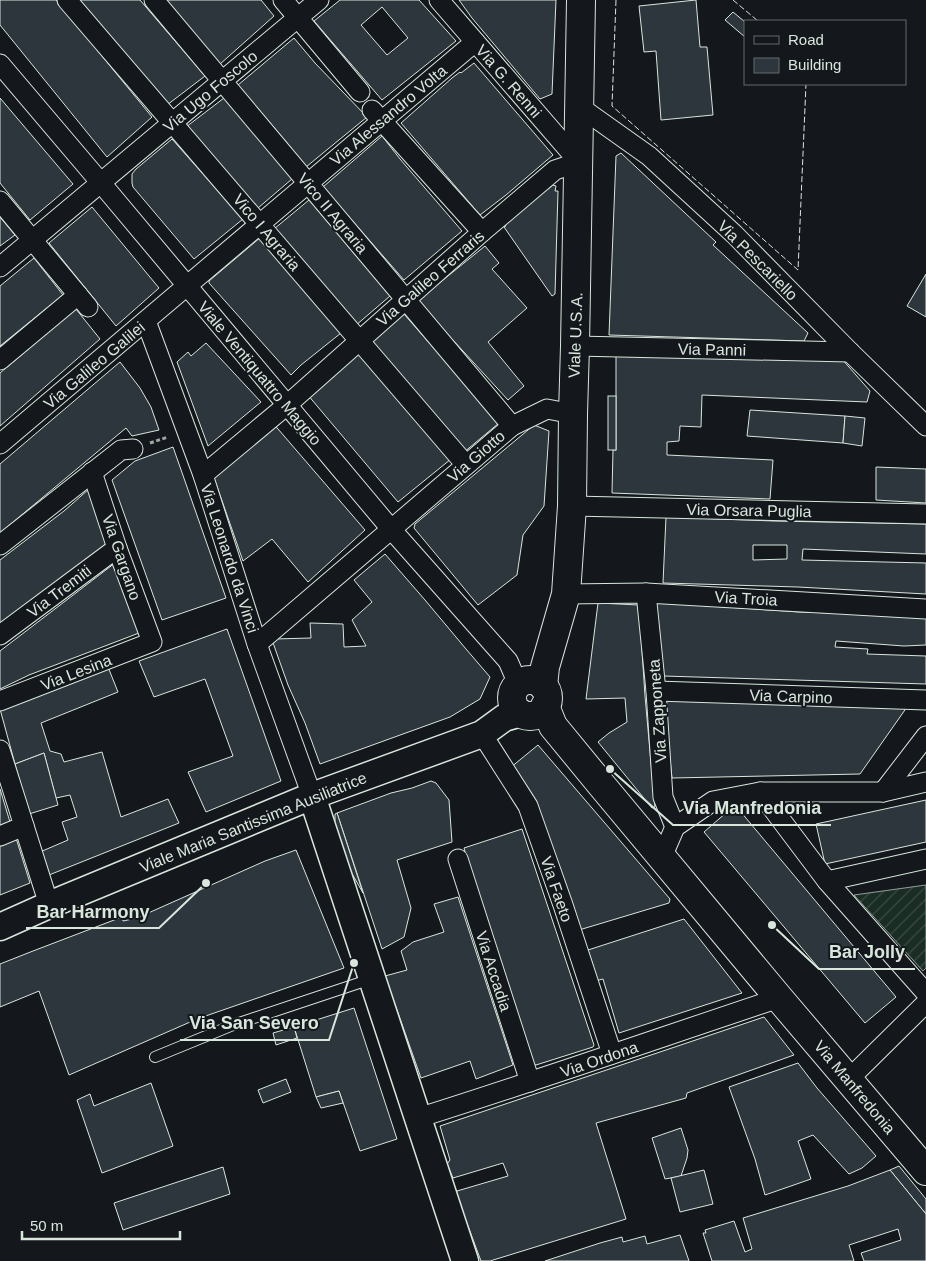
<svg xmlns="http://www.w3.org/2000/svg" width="926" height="1261" viewBox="0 0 926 1261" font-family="Helvetica,sans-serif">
<defs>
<pattern id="garden-furrows" width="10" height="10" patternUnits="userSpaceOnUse" patternTransform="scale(1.25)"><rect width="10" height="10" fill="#1a2d24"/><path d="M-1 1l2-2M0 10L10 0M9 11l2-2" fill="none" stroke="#3b4b43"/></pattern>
</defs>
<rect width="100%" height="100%" fill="#14181c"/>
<path fill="url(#garden-furrows)" stroke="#939e99" d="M926,885V968L923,971L854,895Z"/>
<g fill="#2c363c" stroke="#d8e6dc" fill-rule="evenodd">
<path d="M0,0H56L152,117L107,157L0,25Z"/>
<path d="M77,0H140L205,76L167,105Z"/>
<path d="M166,0H261L274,16L219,65Z"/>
<path d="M340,0H419L456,41L382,100L314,21ZM382,7L408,38L387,55L361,25Z"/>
<path d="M459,0H556L552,94L540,99L472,18Z"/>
<path d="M696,0L700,47H707L713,115L661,120L656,51L644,52L639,6Z"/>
<path d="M733,12L745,22V37L725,20Z"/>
<path d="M294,38L315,63L367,117L306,167L288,144L238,85Z"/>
<path d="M474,63L553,155L506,195L480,215L401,123L452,78L460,72L461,73Z"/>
<path d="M0,98L73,184L30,220L0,183Z"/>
<path d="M224,98L292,179L258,208L186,127Z"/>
<path d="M382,136L400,159L462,231L404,280L323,187Z"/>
<path d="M172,139L243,219L194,259L133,187L132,183V174L136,169Z"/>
<path d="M621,153L716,242L713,245L808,333L804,341L609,335L616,156Z"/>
<path d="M553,185L556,186L555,191H558L555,294L552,296L504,227L506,226L504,224L547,187L548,189Z"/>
<path d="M309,200L390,296L355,326L274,229Z"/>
<path d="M92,207L159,288L116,326L49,243Z"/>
<path d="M0,217L15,235L0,246Z"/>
<path d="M261,237L341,333L301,365L291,375L209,283V281Z"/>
<path d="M485,246L499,263L492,269L527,308L488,342L524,386L508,400L417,301Z"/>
<path d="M34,258L63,295L0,346V286Z"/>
<path d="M926,274V317L907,306Z"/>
<path d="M76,309L100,339L0,426V373Z"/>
<path d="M404,314L499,423L463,453L370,341Z"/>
<path d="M206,343L261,402L208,446L177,362L188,352L191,356Z"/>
<path d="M358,352L451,459L398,502L307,394Z"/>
<path d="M616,353L841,358L870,391L867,402L702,395L701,427L680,426L679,441L667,442V455L773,460L770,499L612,493L613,450H616Z"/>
<path d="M120,362L140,388L151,407L159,430L132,436L126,428L0,533V464Z"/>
<rect x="608" y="396" width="8" height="54"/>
<path d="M750,410L845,416L843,443L747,436Z"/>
<path d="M845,416L865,418L862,446L843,443Z"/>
<path d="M272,422L365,530L308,582L272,539L243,561L212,472Z"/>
<path d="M534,425L549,431L544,506L523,535L517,575L478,605L414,528L415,524Z"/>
<path d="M173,447L226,598L162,620L112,480L135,461Z"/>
<path d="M876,467L926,469V503L876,500Z"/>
<path d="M89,489L107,544L31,604L0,625V560L64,511Z"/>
<path d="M666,517L774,521L926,524V554L803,549L802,560L926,563V594L798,587L663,583ZM753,545H787V559L753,560Z"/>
<path d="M385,554L425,600L466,649L490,677L480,699L450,717L320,764L305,723L288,685L272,640L274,639L311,638L310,623L343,624L344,647L366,646L352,620L372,602L354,580Z"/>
<path d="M115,563L139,633L29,675L0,689V651Z"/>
<path d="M653,602L799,612L905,615L926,617V645L904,646L836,641L835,647L868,649L867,654L926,656V684L663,676Z"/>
<path d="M598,603L639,605L645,696L655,807L652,808L598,742L609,733L627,722L625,698L586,699Z"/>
<path d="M227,629L281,781L206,812L188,772L233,756L205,679L154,697L139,661Z"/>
<path d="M108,667L118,692L41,723L50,751L61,754L64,762L102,752L121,817L168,799L179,823L49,875L40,852L68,840L62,822L77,817L70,795L56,798L44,753L15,764L0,709Z"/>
<path d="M663,696L907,707L860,774L672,778Z"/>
<path d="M538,745L670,899L669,903L579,930L539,810L530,792L510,768Z"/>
<path d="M44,753L58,805L29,814L15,764Z"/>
<path d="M431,781L436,783L449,800L452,842L397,860L411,908L404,937L382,949L337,813L391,793L412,788Z"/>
<path d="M0,789L10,822L0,826Z"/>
<path d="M926,800V842L825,864L816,824Z"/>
<path d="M735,805L896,997L865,1023L704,832Z"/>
<path d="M337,813L363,893L342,856L332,822L335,821V814Z"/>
<path d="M522,829L594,1045L593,1047L536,1065L532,1063L473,881L464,848Z"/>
<path d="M16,838L30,883L0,895V845Z"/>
<path d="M296,850L344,968L197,1019L69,1075L39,991L0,1007V964L33,951L122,917L123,921L137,918L265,861Z"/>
<path d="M458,897L513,1065L476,1079L470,1061L421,1078L385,976L407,970L401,951L413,942L444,932L434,904Z"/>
<path d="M684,919L742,993L619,1033L603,979L595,981L590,966L593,965L588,950Z"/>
<path d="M354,1008L397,1139L360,1151L339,1091L316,1097L294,1027Z"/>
<path d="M764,1017L794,1055L687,1093L686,1098L596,1123L626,1219L490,1261H481L456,1194L457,1191L508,1176L503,1163L453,1178L447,1164L450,1160L440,1126Z"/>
<path d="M294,1027L297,1038L276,1045L273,1033Z"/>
<path d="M798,1063L817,1088L876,1156L862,1168L849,1174L813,1135L798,1141L811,1179L765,1195L755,1159L729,1087Z"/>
<path d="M286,1079L291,1092L263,1103L258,1090Z"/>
<path d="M151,1083L173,1146L102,1173L77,1100L90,1094L94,1106Z"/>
<path d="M339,1091L343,1103L321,1108L316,1097Z"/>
<path d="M681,1128L688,1150L687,1158L681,1176L665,1179L652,1138Z"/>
<path d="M899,1166L926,1199V1214L890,1170Z"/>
<path d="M223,1167L230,1194L123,1230L114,1203Z"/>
<path d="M704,1170L713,1204L680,1212L671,1178Z"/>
<path d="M890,1170L926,1214V1261H864L861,1253L901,1240L898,1229L849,1245L854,1261H712L703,1233H706L705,1230L734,1221L745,1252L752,1249L743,1218L848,1186Z"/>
<path d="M680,1235L689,1261H545L600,1243L622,1237L623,1242L645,1236L647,1244Z"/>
</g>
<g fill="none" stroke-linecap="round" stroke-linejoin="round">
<g stroke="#d8e6dc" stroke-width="12">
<path id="lane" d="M155,1057L233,1025L371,979"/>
</g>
<g stroke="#d8e6dc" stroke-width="21">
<g id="street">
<path d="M67,0C201,154 332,311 466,465"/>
<path d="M154,0L512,426"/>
<path d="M283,0L360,92"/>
<path d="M0,64L101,183L391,529L508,661L518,684"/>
<path d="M580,107L649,156L734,234L850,352L926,426"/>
<path d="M372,110L482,232"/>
<path d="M0,201L88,307"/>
<path d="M0,267L319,0"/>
<path d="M146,321L203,475L257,644L312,796"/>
<path d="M575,346L850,352"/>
<path d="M0,360L78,295"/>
<path d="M0,444L475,42"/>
<path d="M203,475L287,405L482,232L555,170L579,162L439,0"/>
<path d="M572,506L926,514"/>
<path d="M0,545L121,450L133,449"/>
<path d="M646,593L656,691L663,797L675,827"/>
<path d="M566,594L646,593L926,609"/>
<path d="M0,635L117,548"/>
<path d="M257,644L512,426L547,409L573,414"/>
<path d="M656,691L926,700"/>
<path d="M0,701L152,642L117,548L92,472"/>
<path d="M482,734L528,806L563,905L612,1054"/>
<path d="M0,750L49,905"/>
<path d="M760,792L827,881L926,993"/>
<path d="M883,792L926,736"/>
<path d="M0,836L24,826"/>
<path d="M662,857L675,827L713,801L760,792H883L926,782"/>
<path d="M458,859L530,1082"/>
<path d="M827,881L926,859"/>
<path d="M848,1080L926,1003"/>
<path d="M418,1118C539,1080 659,1038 779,998"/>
</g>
</g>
<g stroke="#d8e6dc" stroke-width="29">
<g id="secondary">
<path d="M312,796L465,1261"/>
<path d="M0,927L49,905L312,796L482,734L504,718L521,713"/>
</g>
</g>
<g stroke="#d8e6dc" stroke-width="30">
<g id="primary">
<circle cx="530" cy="698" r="18"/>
<path d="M543,686L545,667L566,594L572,506L573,414L575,346L581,0"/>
<path d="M545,706L553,726L599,782L779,998L926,1171"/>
</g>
</g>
<path stroke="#9da8a2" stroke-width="3" stroke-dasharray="4 2.5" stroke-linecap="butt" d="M150,443L168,437"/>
<use href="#lane" stroke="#14181c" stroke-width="10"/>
<use href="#street" stroke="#14181c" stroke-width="19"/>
<use href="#secondary" stroke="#14181c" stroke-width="26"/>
<use href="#primary" stroke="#14181c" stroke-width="28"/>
<g stroke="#d8e6dc" stroke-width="1" stroke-dasharray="6 2.5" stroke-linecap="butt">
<path d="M616,0L612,106L798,270L806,84"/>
<path d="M733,0L758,21"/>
</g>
</g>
<g text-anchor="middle" stroke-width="4" stroke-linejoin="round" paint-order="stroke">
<g font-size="16" fill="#d8e6dc" stroke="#14181c">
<text transform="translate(509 81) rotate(49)" y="6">Via G. Renni</text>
<text transform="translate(210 91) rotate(-40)" y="6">Via Ugo Foscolo</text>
<text transform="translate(388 115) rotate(-40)" y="6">Via Alessandro Volta</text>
<text transform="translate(333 213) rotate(50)" y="6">Vico II Agraria</text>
<text transform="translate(267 232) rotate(50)" y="6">Vico I Agraria</text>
<text transform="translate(758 260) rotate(45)" y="6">Via Pescariello</text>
<text transform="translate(430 278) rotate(-41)" y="6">Via Galileo Ferraris</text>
<text transform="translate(575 335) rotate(-88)" y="6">Viale U.S.A.</text>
<text transform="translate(712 349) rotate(1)" y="6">Via Panni</text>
<text transform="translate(94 365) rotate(-40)" y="6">Via Galileo Galilei</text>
<text transform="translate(260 373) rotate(50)" y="6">Viale Ventiquattro Maggio</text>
<text transform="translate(476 456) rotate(-41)" y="6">Via Giotto</text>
<text transform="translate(749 510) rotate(1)" y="6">Via Orsara Puglia</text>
<text transform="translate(122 557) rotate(71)" y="6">Via Gargano</text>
<text transform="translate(230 558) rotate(72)" y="6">Via Leonardo da Vinci</text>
<text transform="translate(59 591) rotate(-37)" y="6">Via Tremiti</text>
<text transform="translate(746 598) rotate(3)" y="6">Via Troia</text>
<text transform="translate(76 672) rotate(-21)" y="6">Via Lesina</text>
<text transform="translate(791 696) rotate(2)" y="6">Via Carpino</text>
<text transform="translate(657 711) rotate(-94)" y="6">Via Zapponeta</text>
<text transform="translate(253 822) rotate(-22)" y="6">Viale Maria Santissima Ausiliatrice</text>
<text transform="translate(557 889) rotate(71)" y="6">Via Faeto</text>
<text transform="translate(494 971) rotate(72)" y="6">Via Accadia</text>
<text transform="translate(599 1059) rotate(-19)" y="6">Via Ordona</text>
<text transform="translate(855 1087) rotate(50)" y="6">Via Manfredonia</text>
</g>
</g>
<path fill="none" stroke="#d8e6dc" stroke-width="2" d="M610 769L673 825H831M206 883L159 928H26M772 925L819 969H915M354 963L329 1040H180"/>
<g fill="#d8e6dc" stroke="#14181c" stroke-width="2">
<circle cx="610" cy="769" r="5"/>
<circle cx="206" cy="883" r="5"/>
<circle cx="772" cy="925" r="5"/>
<circle cx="354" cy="963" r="5"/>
</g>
<g font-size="18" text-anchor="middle" font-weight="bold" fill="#d8e6dc" stroke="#14181c" stroke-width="4" stroke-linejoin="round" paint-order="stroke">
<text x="752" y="814">Via Manfredonia</text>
<text x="93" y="918">Bar Harmony</text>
<text x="867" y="958">Bar Jolly</text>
<text x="254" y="1029">Via San Severo</text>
</g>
<rect x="744" y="20" width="162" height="65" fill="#14181c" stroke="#626a69"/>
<rect x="754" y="36" width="25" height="8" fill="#14181c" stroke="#626a69"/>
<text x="788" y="45" font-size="15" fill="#d8e6dc">Road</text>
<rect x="754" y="58" width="25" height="15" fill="#2c363c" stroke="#626a69"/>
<text x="788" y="70" font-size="15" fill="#d8e6dc">Building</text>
<path d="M22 1231v8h158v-8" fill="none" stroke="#d8e6dc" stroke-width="2.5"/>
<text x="30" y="1231" font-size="15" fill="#d8e6dc" stroke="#14181c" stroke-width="4" paint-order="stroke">50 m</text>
</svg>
